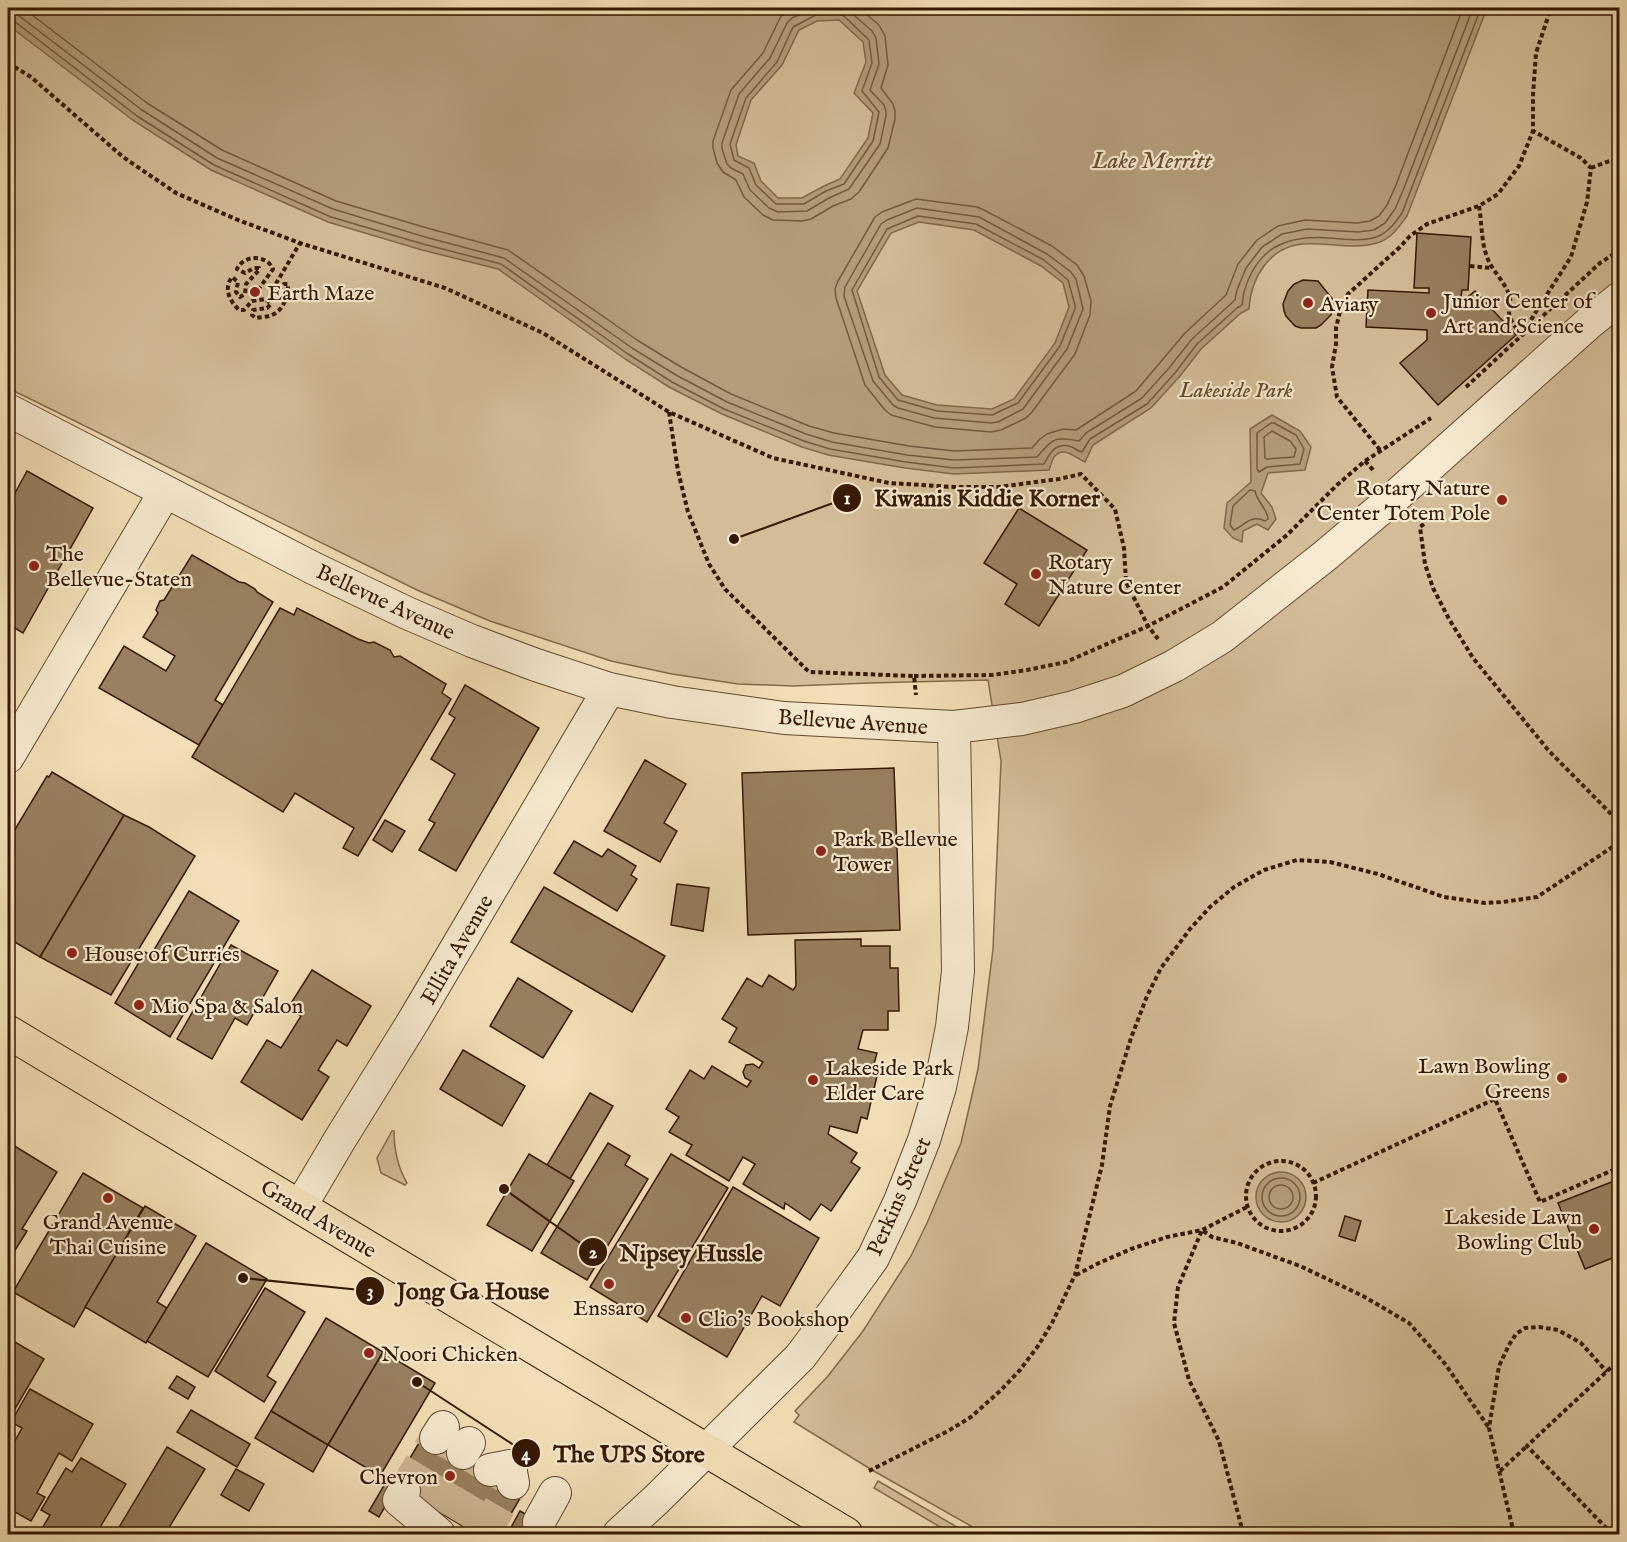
<svg xmlns="http://www.w3.org/2000/svg" width="1627" height="1542" viewBox="0 0 1627 1542" font-family="'IM FELL English',serif">
<rect width="100%" height="100%" fill="#f3dfb7"/>
<filter id="stains"><feTurbulence type="fractalNoise" baseFrequency=".00333" numOctaves="4"/><feColorMatrix values="0 0 0 0 .2 0 0 0 0 .09 0 0 0 0 .02 0 0 0 .5 -.17"/></filter>
<radialGradient id="worn" r=".72"><stop offset=".6" stop-color="#630" stop-opacity="0"/><stop offset="1" stop-color="#630" stop-opacity=".3"/></radialGradient>
<g fill="#d3bd98" stroke="#846b4c" stroke-width="1.5">
<path d="M8,8H1619V1534H985L872,1470L794,1422L799,1415L795,1411L828,1376L863,1331L911,1256L927,1223L961,1143L978,1069L993,949L1001,761L988,680L869,683L793,686L738,684L672,674L611,661L490,621L417,590L8,388Z"/>
<path d="M392,1131H394C394,1150 397,1166 407,1183L405,1185L381,1173L377,1158Z"/>
<path d="M878,1481L969,1534H952L874,1488Z"/>
</g>
<g fill="#b39c79" stroke="#816849" stroke-width="1.5" fill-rule="evenodd">
<path d="M8,8H1487L1407,216C1399,227 1391,239 1377,243C1337,255 1295,225 1264,266C1254,279 1250,293 1249,309L1241,313L1201,349L1180,376L1151,408L1093,445L1085,462C1075,458 1064,445 1054,457C1051,461 1051,466 1049,470L954,474L905,468L828,455L802,447L722,414L669,387L625,359L498,269L422,250L328,222L211,170L134,121L8,25ZM839,20L863,42L866,62L854,93L873,113L868,138L840,179L824,186L802,198H778L761,181L754,163L738,156L736,145L751,100L782,65L799,30L817,21ZM919,222L974,230L1041,266L1063,283L1069,307L1055,343L1014,399L992,409L937,405L902,395L885,375L857,291L891,233Z"/>
<path d="M1272,415L1300,431L1311,447L1305,470L1268,473L1261,493L1272,507L1276,519L1268,530L1257,524L1243,531L1242,542L1233,538L1224,528L1227,503L1251,482L1250,429Z"/>
<circle cx="1281" cy="1197" r="25"/>
</g>
<g fill="none" stroke-linecap="round" stroke-linejoin="round">
<g stroke="#745a3d" stroke-width="1.5">
<path d="M23,8L147,103L222,150L336,201L427,228L508,250L637,340L681,367L731,394L809,426L834,433L909,446L954,451L1032,448L1040,439L1047,434L1063,429L1076,430L1136,391L1185,333L1226,295L1238,264L1257,240L1278,226L1305,220L1357,223L1370,221L1379,216L1387,205L1396,185L1463,8"/>
<path d="M794,8L781,16L763,53L731,90L713,141V148L717,163L723,172L736,180L744,197L763,215L773,220L802,221L811,219L833,206L851,199L859,192L888,148L895,119V111L893,104L881,88L888,65L885,36L879,25L859,8"/>
<path d="M815,8L792,18L787,23L770,58L739,94L722,143V149L727,164L731,168L743,174L750,190L769,208L778,212L807,211L829,198L849,189L880,144L886,116V111L884,105L870,90L879,64L876,38L872,31L848,10L843,8"/>
<path d="M8,12L18,15L142,110L217,158L333,209L425,237L504,258L632,348L676,375L727,402L806,434L832,442L907,455L954,460L1037,457C1053,439 1053,436 1079,441L1086,433L1142,398L1169,368L1192,339L1235,300L1237,290L1246,268L1262,247L1282,234L1307,229L1358,232L1374,230L1385,223L1395,209L1404,188L1473,8"/>
<path d="M839,14L844,16L869,40L872,63L862,91L879,112L873,141L844,184L826,191L804,204H776L756,185L749,168L734,160L730,144L746,98L777,62L793,27L816,15Z"/>
<path d="M8,20L14,21L137,116L214,165L331,217L423,244L501,264L628,354L672,382L724,409L804,441L830,449L906,462L954,468L1044,464C1049,455 1054,443 1069,446C1074,447 1077,451 1082,452L1090,439L1147,404L1175,373L1197,344L1237,308L1242,305C1243,301 1243,296 1244,292C1257,247 1286,235 1329,238C1344,239 1361,242 1376,237C1388,233 1395,223 1402,213L1481,8"/>
<path d="M916,199L977,207L984,210L1052,246L1077,265L1084,276L1091,301L1090,315L1075,354L1032,412L1026,418L1001,430L991,432L935,427L891,415L884,409L865,385L836,298L835,289L838,281L875,217L882,212Z"/>
<path d="M917,208L979,217L1047,254L1071,272L1076,279L1083,309L1067,349L1023,409L998,422L991,423L934,418L898,408L893,405L873,381L844,296L845,287L881,224L887,220Z"/>
<path d="M918,216L976,224L1044,260L1068,280L1075,305V309L1060,346L1018,403L992,415L937,411L898,400L879,377L852,290L887,229Z"/>
<path d="M1271,423H1274L1296,435L1304,449L1300,464L1267,467L1259,472L1257,469V433Z"/>
<path d="M1272,431L1290,441L1296,449L1294,457L1267,459L1265,458L1264,437Z"/>
<path d="M1250,490L1255,491C1257,502 1267,508 1268,519L1265,521C1251,514 1245,525 1234,530L1230,525L1233,506Z"/>
<circle cx="1281" cy="1197" r="19"/>
<circle cx="1281" cy="1197" r="12"/>
</g>
</g>
<g fill="#988060" stroke="#361901" stroke-width="1.5">
<path d="M1417,233L1471,237L1468,290H1462L1461,297L1464,300L1475,291L1516,335L1438,405L1400,363L1427,340V330L1366,327L1368,290L1429,293V288H1414Z"/>
<path d="M1303,280L1318,281L1334,301L1331,315L1321,325L1316,328H1301L1295,326L1286,316L1284,311L1283,304L1288,291L1294,284Z"/>
<path d="M27,471L93,508L23,633L8,624V506Z"/>
<path d="M1019,508L1087,550L1039,626L1005,604L1017,584L984,563Z"/>
<path d="M192,555L239,582L245,583L255,589L257,592L273,602L215,700L223,705L199,745L99,688L124,646L166,671L175,656L143,637L158,613L156,610L160,601L164,600Z"/>
<path d="M280,608L294,615L297,608L358,639L369,643L374,642L390,650L394,657L400,656L446,684L442,693L451,699L358,856L343,848L354,828L295,793L283,812L192,757Z"/>
<path d="M465,685L539,728L456,871L419,850L435,823L429,820L455,774L431,759L455,718L449,714Z"/>
<path d="M645,760L686,784L664,823L677,831L660,862L604,831Z"/>
<path d="M894,768L900,930L748,935L742,773Z"/>
<path d="M52,772L124,815L40,957L8,938V841L47,776L49,777Z"/>
<path d="M124,815L149,827L195,856L111,995L40,957Z"/>
<path d="M385,820L405,831L392,852L373,840Z"/>
<path d="M574,841L602,857L608,849L636,866L631,875L637,879L617,911L554,873Z"/>
<path d="M677,884L709,888L703,931L671,925Z"/>
<path d="M544,887L665,956L632,1012L511,942Z"/>
<path d="M189,891L239,921L170,1037L115,1003L145,952L151,955Z"/>
<path d="M861,939V946H890V968H898L899,1011H888V1030H863L858,1049L877,1053L871,1075L877,1076L867,1119L861,1117L857,1133L830,1126L828,1134L857,1153L851,1162L860,1168L831,1211L821,1204L810,1220L785,1203L784,1209L743,1184L755,1164L743,1157L729,1181L686,1155L692,1145L669,1132L679,1117L666,1109L690,1070L704,1079L712,1066L747,1087L751,1081L745,1078L743,1072L746,1065L753,1064L759,1068L763,1062L729,1042L737,1028L722,1019L747,978L762,987L769,975L793,990L796,986L795,940Z"/>
<path d="M231,945L278,971L247,1025L235,1018L212,1059L177,1039Z"/>
<path d="M312,970L371,1006L347,1046L337,1040L318,1070L329,1077L302,1120L241,1082L267,1040L281,1048L301,1016L288,1008Z"/>
<path d="M518,978L572,1011L543,1058L490,1026Z"/>
<path d="M463,1050L525,1086L502,1126L440,1089Z"/>
<path d="M590,1093L613,1106L570,1179L547,1165Z"/>
<path d="M8,1142L57,1172L22,1229L27,1231L9,1260H8Z"/>
<path d="M608,1143L630,1156L625,1165L648,1179L587,1280L541,1253Z"/>
<path d="M529,1154L574,1181L532,1251L487,1225Z"/>
<path d="M671,1154L728,1188L647,1322L590,1287Z"/>
<path d="M83,1173L143,1208L74,1327L13,1292Z"/>
<path d="M1614,1181L1620,1193V1255L1585,1269L1558,1203Z"/>
<path d="M733,1187L819,1238L780,1306L762,1296L727,1357L658,1316Z"/>
<path d="M145,1206L196,1236L157,1302L167,1308L146,1343L85,1307Z"/>
<path d="M1345,1216L1361,1221L1355,1241L1339,1236Z"/>
<path d="M206,1243L267,1279L208,1377L147,1341Z"/>
<path d="M265,1288L305,1312L267,1376L276,1382L264,1402L215,1371Z"/>
<path d="M326,1318L383,1352L328,1445L271,1411Z"/>
<path d="M8,1338L44,1359L8,1421Z"/>
<path d="M383,1352L435,1383L380,1476L328,1445Z"/>
<path d="M177,1376L195,1387L188,1399L169,1388Z"/>
<path d="M30,1389L93,1424L72,1461L59,1453L37,1493L45,1497L31,1521L8,1508V1454L22,1428L11,1422Z"/>
<path d="M191,1410L250,1444L237,1467L177,1432Z"/>
<path d="M271,1411L328,1445L313,1472L255,1438Z"/>
<path d="M426,1431L525,1490L499,1534H476L394,1485Z"/>
<path d="M167,1447L205,1469L165,1534H115Z"/>
<path d="M81,1458L126,1484L96,1534H44L40,1532L50,1515L41,1510L66,1468L72,1472Z"/>
<path d="M236,1469L264,1484L249,1511L221,1495Z"/>
<path d="M386,1482L396,1488L379,1517L369,1511Z"/>
<path d="M520,1511L541,1523L534,1534H511L508,1533Z"/>
</g>
<g fill="none" stroke-linecap="round" stroke-linejoin="round">
<g stroke="#cdb793" stroke-width="32" stroke-dasharray="32 16" stroke-linecap="butt">
<path d="M404,1491L436,1438"/>
<path d="M431,1507L463,1453"/>
<path d="M458,1523L490,1470"/>
<path d="M484,1534L513,1483"/>
</g>
<g stroke="#654a2e" stroke-width="34">
<g id="minor">
<path d="M8,410L313,568L407,613L472,641L536,665L609,689L672,702L784,718L954,727L1022,719L1074,707L1123,691L1174,666L1222,637L1326,555L1397,495L1589,323L1620,298"/>
<path d="M8,757L165,492"/>
<path d="M300,1207L339,1141L414,1020L609,689"/>
<path d="M436,1438L443,1427"/>
<path d="M463,1453L469,1443"/>
<path d="M490,1470L510,1466L513,1483"/>
<path d="M404,1491L399,1500L439,1534"/>
<path d="M539,1522L555,1493"/>
<path d="M619,1534L657,1499L800,1357L834,1312L873,1258L900,1201L924,1140L940,1087L952,1027L958,971L954,727"/>
</g>
</g>
<g stroke="#361901" stroke-width="35">
<path id="major" d="M8,1032L846,1534"/>
</g>
<g stroke="#361901" stroke-width="4" stroke-dasharray="4.5 3" stroke-linecap="butt">
<path d="M8,63L31,77L123,157L176,193L238,220L300,243L445,288L543,333L669,412L773,458L889,483L954,487H998L1059,479L1081,474L1115,509L1124,548L1126,582L1148,626L1158,639"/>
<path d="M1591,168L1620,157"/>
<path d="M1479,206C1482,223 1481,241 1487,257C1492,271 1507,284 1510,298C1511,302 1509,307 1509,311C1509,321 1517,329 1522,335L1537,310L1571,257L1587,202L1591,168L1581,158L1533,131"/>
<path d="M1470,266L1491,268"/>
<path d="M258,290L273,269C267,255 244,254 237,269L245,273L254,268H259V270L246,284L245,294L240,297L236,292L238,282L232,277C223,289 230,301 239,310H244L252,301L266,299L271,304L267,308L253,310L252,315L256,318C261,317 268,317 272,315C284,310 288,296 288,284H284L278,290H274V287L300,243"/>
<path d="M1466,387L1600,263L1620,250"/>
<path d="M669,412L678,471L688,512L709,564L725,589L809,672L914,676L916,695"/>
<path d="M1380,450L1337,397L1332,367L1336,344V328L1341,307L1348,294L1400,247L1410,236L1427,224L1479,206L1498,194L1519,166L1533,131V95L1536,53L1551,8"/>
<path d="M1365,461L1375,472"/>
<path d="M1424,524L1420,527L1425,564L1433,588L1449,619L1473,658L1549,751L1620,823"/>
<path d="M914,676L992,675L1027,670L1066,662L1148,626L1223,587L1287,535L1337,485L1365,461L1431,418"/>
<circle cx="1281" cy="1196" r="35"/>
<path d="M1313,1183L1495,1099L1540,1202L1620,1167"/>
<path d="M1076,1275L1099,1263L1131,1249L1167,1237L1202,1230L1247,1207"/>
<path d="M869,1471L948,1431L971,1417L1001,1390L1020,1370L1038,1346L1052,1323L1075,1275L1102,1165L1110,1106L1131,1038L1147,996L1161,968L1190,929L1210,907L1234,887L1264,870L1297,860L1330,862L1378,874L1444,897L1465,900L1485,903L1503,902L1537,897L1620,842"/>
<path d="M1500,1471L1527,1446"/>
<path d="M1242,1534L1241,1525L1219,1441L1189,1380L1174,1323L1178,1287L1202,1230L1212,1237L1237,1243L1300,1266L1363,1296L1409,1323L1446,1365L1489,1428"/>
<path d="M1514,1534L1489,1428L1499,1366L1509,1345L1516,1334L1525,1328L1539,1327L1558,1330L1581,1343L1607,1372"/>
<path d="M1612,1534L1527,1446L1620,1359"/>
</g>
<use href="#minor" stroke="#f7ead0" stroke-width="32"/>
<use href="#major" stroke="#f3dfb7" stroke-width="33"/>
</g>
<g fill="#8f2418" stroke="#f7ead0" stroke-width="2">
<circle cx="255" cy="292" r="6"/>
<circle cx="1308" cy="303" r="6"/>
<circle cx="1431" cy="313" r="6"/>
<circle cx="1502" cy="500" r="6"/>
<circle cx="34" cy="566" r="6"/>
<circle cx="1036" cy="574" r="6"/>
<circle cx="821" cy="851" r="6"/>
<circle cx="72" cy="953" r="6"/>
<circle cx="139" cy="1005" r="6"/>
<circle cx="1562" cy="1078" r="6"/>
<circle cx="813" cy="1080" r="6"/>
<circle cx="108" cy="1198" r="6"/>
<circle cx="1594" cy="1229" r="6"/>
<circle cx="609" cy="1284" r="6"/>
<circle cx="686" cy="1318" r="6"/>
<circle cx="369" cy="1353" r="6"/>
<circle cx="450" cy="1476" r="6"/>
</g>
<g text-anchor="middle" stroke-width="4.5" stroke-linejoin="round" paint-order="stroke">
<g font-size="22" fill="#361901" stroke="#f7ead0" text-anchor="start">
<text x="267" y="300">Earth Maze</text>
<text x="1443" y="308">Junior Center of<tspan x="1443" dy="25">Art and Science</tspan></text>
<text x="1320" y="311">Aviary</text>
<text x="1490" y="495" text-anchor="end">Rotary Nature<tspan x="1490" dy="25">Center Totem Pole</tspan></text>
<text x="46" y="561">The<tspan x="46" dy="25">Bellevue-Staten</tspan></text>
<text x="1048" y="569">Rotary<tspan x="1048" dy="25">Nature Center</tspan></text>
<text x="833" y="846">Park Bellevue<tspan x="833" dy="25">Tower</tspan></text>
<text x="84" y="961">House of Curries</text>
<text x="151" y="1013">Mio Spa &amp; Salon</text>
<text x="1550" y="1073" text-anchor="end">Lawn Bowling<tspan x="1550" dy="25">Greens</tspan></text>
<text x="825" y="1075">Lakeside Park<tspan x="825" dy="25">Elder Care</tspan></text>
<text x="1582" y="1224" text-anchor="end">Lakeside Lawn<tspan x="1582" dy="25">Bowling Club</tspan></text>
<text x="108" y="1229" text-anchor="middle">Grand Avenue<tspan x="108" dy="25">Thai Cuisine</tspan></text>
<text x="609" y="1315" text-anchor="middle">Enssaro</text>
<text x="698" y="1326">Clio’s Bookshop</text>
<text x="381" y="1361">Noori Chicken</text>
<text x="438" y="1484" text-anchor="end">Chevron</text>
</g>
<g font-size="22" font-style="italic" fill="#654a2e" stroke="#f7ead0">
<text x="1236" y="397">Lakeside Park</text>
</g>
<g font-size="22" fill="#361901" stroke="#f7ead0">
<text transform="translate(386 601) rotate(25)" y="8">Bellevue Avenue</text>
<text transform="translate(853 721) rotate(4)" y="8">Bellevue Avenue</text>
<text transform="translate(456 949) rotate(-60)" y="8">Ellita Avenue</text>
<text transform="translate(898 1196) rotate(-66)" y="8">Perkins Street</text>
<text transform="translate(319 1218) rotate(31)" y="8">Grand Avenue</text>
</g>
<g font-size="24" font-style="italic" fill="#684d31" stroke="#f7ead0">
<text x="1152" y="168">Lake Merritt</text>
</g>
</g>
<path fill="none" stroke="#361901" stroke-width="2" d="M734 539L847 498M504 1189L593 1252M243 1278L370 1291M417 1382L526 1453"/>
<g fill="#361901" stroke="#f7ead0" stroke-width="2">
<circle cx="734" cy="539" r="6"/>
<circle cx="504" cy="1189" r="6"/>
<circle cx="243" cy="1278" r="6"/>
<circle cx="417" cy="1382" r="6"/>
<circle cx="847" cy="498" r="15"/>
<circle cx="593" cy="1252" r="15"/>
<circle cx="370" cy="1291" r="15"/>
<circle cx="526" cy="1453" r="15"/>
</g>
<g font-size="18" text-anchor="middle" font-weight="bold" fill="#fff">
<text x="847" y="504">1</text>
<text x="593" y="1258">2</text>
<text x="370" y="1297">3</text>
<text x="526" y="1460">4</text>
</g>
<g font-size="24" text-anchor="middle" font-weight="bold" fill="#361901" stroke="#f7ead0" stroke-width="4.5" stroke-linejoin="round" paint-order="stroke">
<text x="987" y="506">Kiwanis Kiddie Korner</text>
<text x="691" y="1261">Nipsey Hussle</text>
<text x="473" y="1299">Jong Ga House</text>
<text x="629" y="1462">The UPS Store</text>
</g>
<rect width="1627" height="1542" fill="none" stroke="#f3dfb7" stroke-width="30"/>
<rect x="9" y="9" width="1609" height="1524" fill="none" stroke="#361901" stroke-width="3"/>
<rect x="15" y="15" width="1597" height="1512" fill="none" stroke="#361901" stroke-width="1.5"/>
<rect width="100%" height="100%" filter="url(#stains)"/>
<rect width="100%" height="100%" fill="url(#worn)"/>
</svg>
